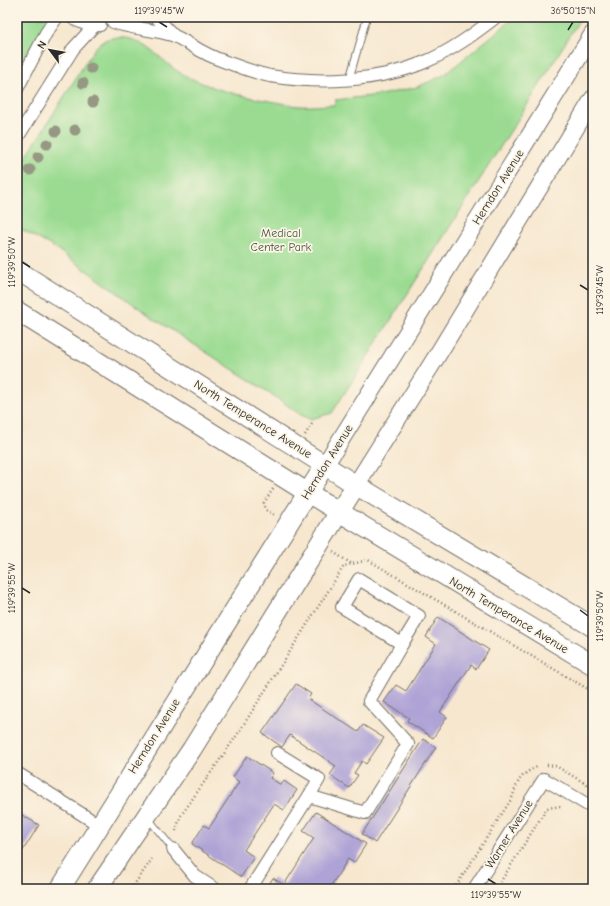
<svg xmlns="http://www.w3.org/2000/svg" width="610" height="906" viewBox="0 0 610 906" font-family="'Comic Neue',sans-serif">
<rect width="100%" height="100%" fill="#fcf5e5"/>
<filter id="ink" filterUnits="userSpaceOnUse"><feTurbulence type="fractalNoise" baseFrequency=".025" numOctaves="2"/><feDisplacementMap in="SourceGraphic" scale="8" xChannelSelector="R" yChannelSelector="G"/><feConvolveMatrix kernelMatrix="1 2 1 2 8 2 1 2 1" color-interpolation-filters="sRGB"/></filter>
<filter id="wash" filterUnits="userSpaceOnUse"><feTurbulence type="fractalNoise" baseFrequency=".012" numOctaves="4" result="noise"/><feDisplacementMap in="SourceGraphic" scale="16" xChannelSelector="R" yChannelSelector="G"/><feGaussianBlur stdDeviation="0.9" result="paint"/><feColorMatrix in="noise" values="0 0 0 0 0 0 0 0 0 0 0 0 0 0 0 0 0 1.4 0 .05"/><feComposite in="paint" operator="in"/></filter>
<g filter="url(#wash)">
<rect width="100%" height="100%" fill="#f7e7cf"/>
<g fill="#9adb91" stroke="#62835e">
<path d="M17,17H48L46,26L17,67Z"/>
<path d="M515,17H581L534,94L332,413L311,419L301,415L271,394L153,318L55,248L17,227V171L93,51C102,39 110,36 125,38C149,41 163,64 184,75C212,89 239,96 271,101C280,103 289,105 298,106C310,107 323,105 335,105V100L380,95L417,87L444,75Z"/>
</g>
<g id="blocks">
<g fill="#aea3d6">
<path d="M438,617L489,650L476,669L471,665L440,712L447,717L433,738L407,721L409,718L384,702L396,685L406,691L436,644L426,637Z"/>
<path d="M296,684L311,694L308,699L358,732L363,725L384,738L366,764L362,761L354,773L358,775L349,788L330,775L336,766L290,735L282,747L262,733Z"/>
<path d="M423,739L436,747L375,843L362,834Z"/>
<path d="M247,756L273,773L270,778L281,785L284,781L297,790L284,810L274,804L244,850L254,857L241,877L192,844L204,825L209,828L239,782L233,777Z"/>
<path d="M17,812L39,825L17,860Z"/>
<path d="M316,812L366,844L354,863L348,859L329,889H266L273,878L284,885L314,838L303,831Z"/>
</g>
</g>
</g>
<g filter="url(#ink)">
<use href="#blocks" fill-opacity="0" stroke="#726d64" stroke-width="1"/>
<g fill="none" stroke-linecap="round" stroke-linejoin="round">
<g stroke="#726d64" stroke-width="8">
<g id="service">
<path d="M349,80L367,17"/>
<path d="M148,818L173,849"/>
</g>
</g>
<g stroke="#726d64" stroke-width="14">
<g id="minor">
<path d="M71,17C80,23 89,26 100,25"/>
<path d="M156,17L173,35"/>
<path d="M113,22C132,29 153,29 172,35C178,37 185,42 191,45C202,52 214,58 226,62C240,67 255,73 270,76C319,84 378,82 425,62C451,51 474,34 496,17"/>
<path d="M17,89L46,33L57,17"/>
<path d="M17,138L73,49L95,25"/>
<path d="M359,579L419,616L402,644L342,607Z"/>
<path d="M277,753L319,779L309,796"/>
<path d="M17,773L99,825"/>
<path d="M173,849L195,876L215,889"/>
<path d="M250,889L309,796L365,813L408,744L369,701L402,644"/>
<path d="M474,889L544,779L593,808"/>
</g>
</g>
<g stroke="#726d64" stroke-width="19">
<g id="secondary">
<path d="M325,465L593,34"/>
<path d="M356,485L435,359L593,99"/>
</g>
</g>
<g stroke="#726d64" stroke-width="21">
<g id="primary">
<path d="M17,270L356,485L593,627"/>
<path d="M17,311L308,493L593,665"/>
<path d="M60,889L325,465"/>
<path d="M97,889L192,749L356,485"/>
</g>
</g>
<g stroke="#726d64" stroke-width="2.5" stroke-dasharray="1 3" stroke-linecap="butt">
<path d="M305,435L312,424"/>
<path d="M273,489L264,503L266,510L274,515"/>
<path d="M333,552L352,564"/>
<path d="M547,765L556,766L593,788"/>
<path d="M176,831L180,817L237,735L344,566L368,560L593,692"/>
<path d="M131,889L152,859"/>
<path d="M454,889L512,798C518,781 519,775 537,767"/>
<path d="M496,889L547,808L562,806"/>
</g>
<use href="#service" stroke="#fff" stroke-width="6"/>
<use href="#minor" stroke="#fff" stroke-width="12"/>
<use href="#secondary" stroke="#fff" stroke-width="17"/>
<use href="#primary" stroke="#fff" stroke-width="19"/>
</g>
<g fill="#969883">
<circle cx="91" cy="68" r="5.5"/>
<circle cx="83" cy="83" r="5.5"/>
<circle cx="93" cy="102" r="5.5"/>
<circle cx="75" cy="130" r="5.5"/>
<circle cx="56" cy="131" r="5.5"/>
<circle cx="47" cy="144" r="5.5"/>
<circle cx="38" cy="157" r="5.5"/>
<circle cx="30" cy="170" r="5.5"/>
</g>
</g>
<path fill="none" stroke="#2b2b2b" stroke-width="1.5" d="M159,22L167,27M568,30L573,22M22,262L30,267M580,285L588,290M22,588L30,593M580,610L588,616M488,879L496,884"/>
<g text-anchor="middle" stroke-width="3.5" stroke-linejoin="round" paint-order="stroke">
<g font-size="12" fill="#2b2b2b" stroke="#fcf5e5">
<text transform="translate(498 187) rotate(-58)" y="4">Herndon Avenue</text>
<text transform="translate(253 419) rotate(32)" y="4">North Temperance Avenue</text>
<text transform="translate(327 462) rotate(-58)" y="4">Herndon Avenue</text>
<text transform="translate(509 615) rotate(31)" y="4">North Temperance Avenue</text>
<text transform="translate(154 736) rotate(-58)" y="4">Herndon Avenue</text>
<text transform="translate(509 834) rotate(-58)" y="4">Warner Avenue</text>
</g>
<g font-size="12" fill="#475744" stroke="#fcf5e5">
<text x="281" y="237">Medical<tspan x="281" dy="14">Center Park</tspan></text>
</g>
</g>
<rect width="610" height="906" fill="none" stroke="#fcf5e5" stroke-width="44"/>
<g transform="translate(50 50) rotate(302)" stroke="#fcf5e5" stroke-width="3" paint-order="stroke">
<path d="M0-3L7 15L0 10L-7 15Z" fill="#2b2b2b"/>
<text y="-6" font-size="11" font-weight="bold" text-anchor="middle" fill="#2b2b2b">N</text>
</g>
<rect x="22" y="22" width="566" height="862" fill="none" stroke="#2b2b2b" stroke-width="1.5"/>
<g font-size="10" text-anchor="middle" fill="#2b2b2b">
<text x="159" y="14">119°39'45"W</text>
<text x="573" y="14">36°50'15"N</text>
<text transform="translate(11 262) rotate(-90)" y="4">119°39'50"W</text>
<text transform="translate(599 290) rotate(-90)" y="4">119°39'45"W</text>
<text transform="translate(11 588) rotate(-90)" y="4">119°39'55"W</text>
<text transform="translate(599 616) rotate(-90)" y="4">119°39'50"W</text>
<text x="496" y="898">119°39'55"W</text>
</g>
</svg>
